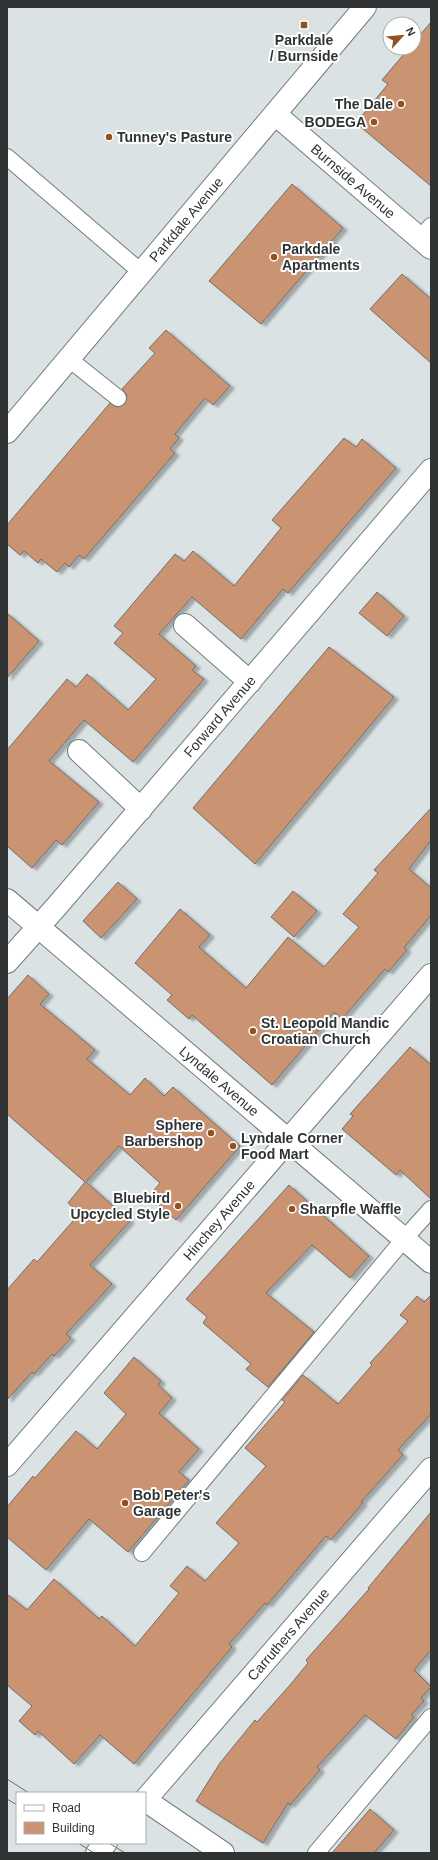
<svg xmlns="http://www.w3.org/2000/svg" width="438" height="1860" viewBox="0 0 438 1860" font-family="Helvetica,sans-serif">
<defs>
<filter id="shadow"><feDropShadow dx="4.5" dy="2.5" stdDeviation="1" flood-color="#0004"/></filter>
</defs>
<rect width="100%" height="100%" fill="#dae2e3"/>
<g fill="#ca9371" stroke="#736e6a" filter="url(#shadow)">
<path d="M431,22V186L356,123L388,84L382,80L409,48H414V42Z"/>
<path d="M292,184L343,228L261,324L209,281Z"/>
<path d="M402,274L431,299V363L370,309Z"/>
<path d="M166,330L230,386L213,405L205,398L175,434L179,438L170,449L175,453L84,559L79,555L69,567L65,563L57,572L41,559L38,563L24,551L20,555L7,544V525L110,403L117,407L125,404L127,395L122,389L155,353L149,348Z"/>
<path d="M344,438L356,447L362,439L396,468L288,593L283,589L241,639L192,597L159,634L196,666L192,670L204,679L133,762L84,720L49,761L99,802L62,845L56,840L32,868L7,846V750L67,679L76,687L87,674L128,710L156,679L114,643L123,633L114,626L175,554L184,561L193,551L234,586L281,528L272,520Z"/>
<path d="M377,592L404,616L387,636L359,613Z"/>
<path d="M7,613L39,641L7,678Z"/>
<path d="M329,647L394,697L255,864L193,808Z"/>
<path d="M431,808V840L409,869L431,888V915L404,948L407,950L388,972L385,969L342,1019L334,1012L272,1085L192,1015L189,1019L167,1000L172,995L135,963L180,909L210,935L199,947L246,988L288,937L324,967L359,927L343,914L378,873L374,870Z"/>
<path d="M118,882L137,899L101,938L83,921Z"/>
<path d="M293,891L317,911L294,937L271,917Z"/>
<path d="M28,975L49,994L40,1004L95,1050L87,1059L130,1095L145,1078L164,1096L173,1087L240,1146L176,1220L149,1196L160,1183L119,1146L86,1182L130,1221L90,1265L112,1284L66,1334L71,1338L54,1356L52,1354L34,1374L32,1372L7,1400V1290L34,1259L37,1262L80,1213L68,1203L85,1182L7,1114V999Z"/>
<path d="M410,1047L431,1065V1199L400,1170L396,1175L342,1129L353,1116L350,1114Z"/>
<path d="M289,1185L369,1256L350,1278L312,1245L266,1293L314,1332L268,1387L246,1369L251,1364L203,1323L207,1317L186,1299Z"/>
<path d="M431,1295V1414L398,1450L403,1455L361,1502L363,1503L331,1540L326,1536L267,1605L265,1603L229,1644L232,1647L134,1764L100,1735L74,1764L38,1731L35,1735L19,1721L32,1706L7,1685V1594L27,1610L54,1579L99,1619L102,1616L135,1646L179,1593L170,1586L187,1566L205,1581L239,1543L216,1523L266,1466L245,1448L285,1402L282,1400L303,1375L338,1404L372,1365L370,1363L408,1321L400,1315L417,1296L424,1302Z"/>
<path d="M134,1357L161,1381L158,1385L172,1398L159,1413L199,1449L179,1472L189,1480L128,1552L89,1519L46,1570L7,1537V1507L33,1476L35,1478L76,1431L97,1449L126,1414L104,1393Z"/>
<path d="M431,1512V1650L414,1670L431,1687L421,1698L424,1701L411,1715L414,1717L396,1739L365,1715L317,1767L320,1770L290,1805L288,1803L263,1843L196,1801L220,1763L255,1720L257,1722L290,1685L308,1663L306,1660L369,1589L368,1588Z"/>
<path d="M370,1809L394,1830L374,1853H332Z"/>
</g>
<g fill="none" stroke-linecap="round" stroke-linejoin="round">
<g stroke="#757c7d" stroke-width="18">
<g id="lane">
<path d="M7,157L141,272"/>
<path d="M420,239L431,226"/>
<path d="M69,359L118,398"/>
<path d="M142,1553L404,1239L431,1209"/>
<path d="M316,1853L431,1717"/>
</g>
</g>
<g stroke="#757c7d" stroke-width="24">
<g id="street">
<path id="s1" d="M275,114L431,248"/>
<path d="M185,625L250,682"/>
<path d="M79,751L141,809"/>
<path id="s2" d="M7,900L431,1262"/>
<path id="s3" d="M7,962L57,906L431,470"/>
<path id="s4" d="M7,1465L431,975"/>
<path id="s5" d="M145,1800L431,1469"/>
<path d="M145,1800L223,1853"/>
<path d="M97,1853L106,1843"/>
</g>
</g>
<g stroke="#757c7d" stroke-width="24">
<g id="secondary">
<path id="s6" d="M7,432L365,7"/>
</g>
</g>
<use href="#lane" stroke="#fff" stroke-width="16"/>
<use href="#street" stroke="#fff" stroke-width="22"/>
<use href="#secondary" stroke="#fff" stroke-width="22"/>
<g stroke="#686d6e" stroke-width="1">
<path d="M7,1779L29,1793"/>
<path d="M7,1799L17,1805"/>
<path d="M78,1843L94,1853"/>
<path d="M109,1843L125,1853"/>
</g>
</g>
<g fill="#935020" stroke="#fff" stroke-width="1.5">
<rect x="300" y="21" width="8" height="8" rx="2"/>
<circle cx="401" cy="104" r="4"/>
<circle cx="374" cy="122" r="4"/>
<circle cx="109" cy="137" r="4"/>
<circle cx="274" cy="257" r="4"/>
<circle cx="253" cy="1031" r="4"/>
<circle cx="211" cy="1133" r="4"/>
<circle cx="233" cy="1146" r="4"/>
<circle cx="178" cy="1206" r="4"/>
<circle cx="292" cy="1209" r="4"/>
<circle cx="125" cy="1503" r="4"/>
</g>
<g text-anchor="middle" stroke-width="4" stroke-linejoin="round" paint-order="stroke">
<g font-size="14" font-weight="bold" fill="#303334" stroke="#fff" text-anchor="start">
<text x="304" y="45" text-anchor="middle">Parkdale<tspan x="304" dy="16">/ Burnside</tspan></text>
<text x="393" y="109" text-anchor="end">The Dale</text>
<text x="366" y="127" text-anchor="end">BODEGA</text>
<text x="117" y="142">Tunney's Pasture</text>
<text x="282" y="254">Parkdale<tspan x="282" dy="16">Apartments</tspan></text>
<text x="261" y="1028">St. Leopold Mandic<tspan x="261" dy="16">Croatian Church</tspan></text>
<text x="203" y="1130" text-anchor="end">Sphere<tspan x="203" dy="16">Barbershop</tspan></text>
<text x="241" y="1143">Lyndale Corner<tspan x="241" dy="16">Food Mart</tspan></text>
<text x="170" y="1203" text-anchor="end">Bluebird<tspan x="170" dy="16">Upcycled Style</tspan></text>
<text x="300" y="1214">Sharpfle Waffle</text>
<text x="133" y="1500">Bob Peter's<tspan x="133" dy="16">Garage</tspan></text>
</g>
<g font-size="14" fill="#303334" stroke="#fff">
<text dy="5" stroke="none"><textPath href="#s1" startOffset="103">Burnside Avenue</textPath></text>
<text dy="5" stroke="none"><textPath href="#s6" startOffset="278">Parkdale Avenue</textPath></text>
<text dy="5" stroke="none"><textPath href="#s3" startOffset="325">Forward Avenue</textPath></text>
<text dy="5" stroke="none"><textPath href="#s2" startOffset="279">Lyndale Avenue</textPath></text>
<text dy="5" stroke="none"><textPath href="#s4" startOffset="324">Hinchey Avenue</textPath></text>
<text dy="5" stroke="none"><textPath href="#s5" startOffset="219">Carruthers Avenue</textPath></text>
</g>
</g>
<rect width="438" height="1860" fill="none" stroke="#303334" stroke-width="16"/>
<rect x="16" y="1792" width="130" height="52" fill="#ffffff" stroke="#acadae"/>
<rect x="24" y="1805" width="20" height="6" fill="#ffffff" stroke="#acadae"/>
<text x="52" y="1812" font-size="12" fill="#303334">Road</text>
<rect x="24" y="1822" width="20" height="12" fill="#ca9371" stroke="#acadae"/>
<text x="52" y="1832" font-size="12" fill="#303334">Building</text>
<g transform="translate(402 36) rotate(63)"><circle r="19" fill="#ffffff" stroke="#acadae"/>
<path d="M0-3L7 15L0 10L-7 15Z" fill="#935020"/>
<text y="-6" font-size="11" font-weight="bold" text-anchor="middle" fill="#303334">N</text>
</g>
</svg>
